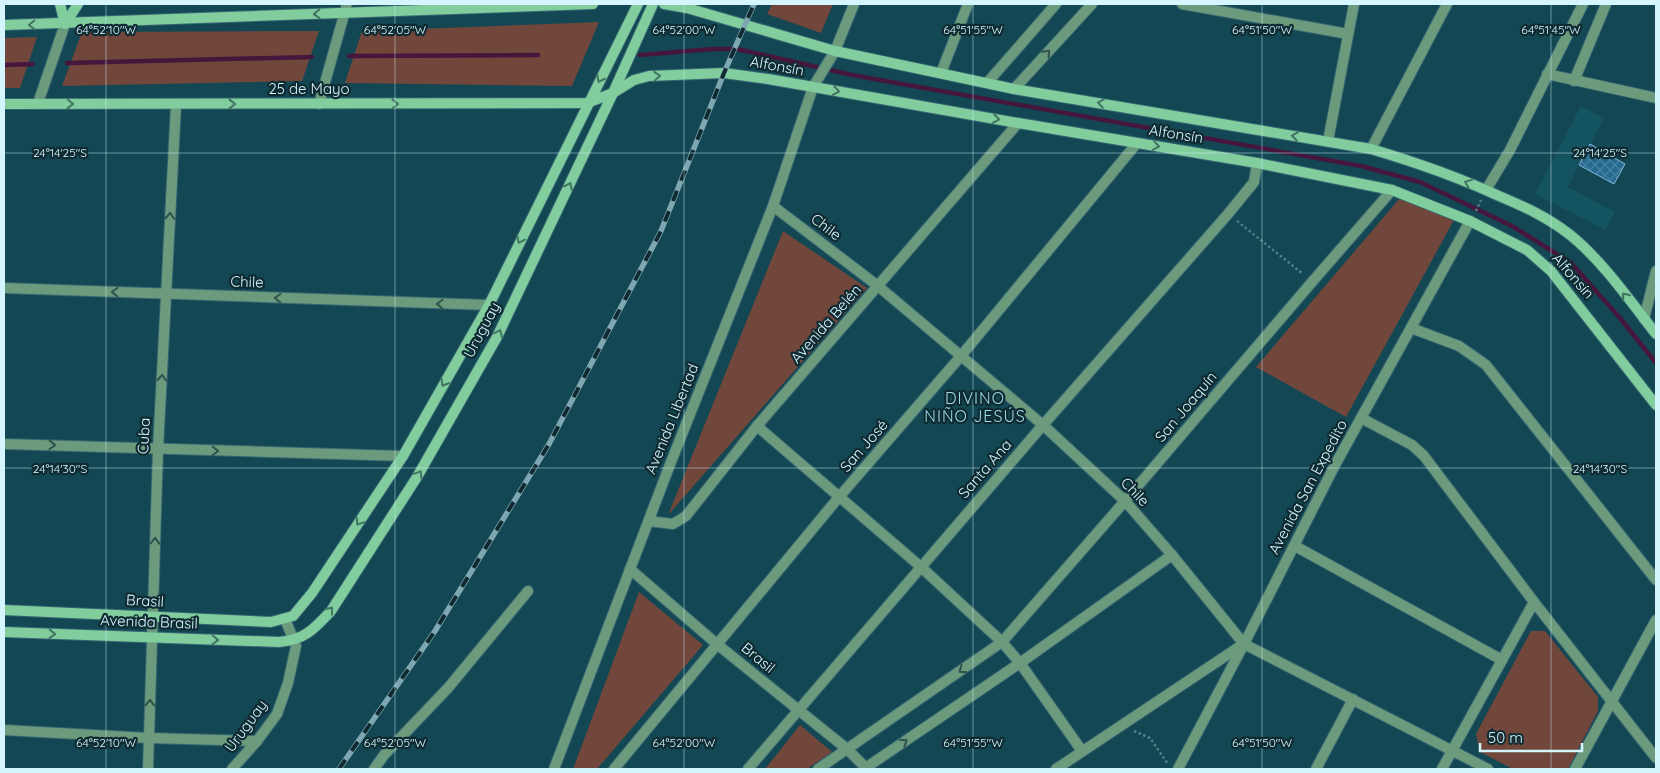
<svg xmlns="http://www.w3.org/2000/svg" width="1660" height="773" viewBox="0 0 1660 773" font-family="Quicksand,sans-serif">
<defs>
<pattern id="building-cross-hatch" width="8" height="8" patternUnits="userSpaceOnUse" patternTransform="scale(1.25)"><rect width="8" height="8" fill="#266b8f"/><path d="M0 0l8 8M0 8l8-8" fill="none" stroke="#4581a0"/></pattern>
</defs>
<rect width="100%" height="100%" fill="#134753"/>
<path fill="#145360" d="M1581,106L1604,118L1568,187L1615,212L1605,230L1535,194Z"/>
<g fill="#71463b">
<path d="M772,4H833L821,33L767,14Z"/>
<path d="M599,22L572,86L345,83L362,31Z"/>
<path d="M319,31L302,81L62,86L82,32Z"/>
<path d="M37,37L20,88H4V38Z"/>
<path d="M1400,198L1454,220L1346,417L1256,367Z"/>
<path d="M783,231L867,288L668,515Z"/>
<path d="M639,592L703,645L597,769H573Z"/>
<path d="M1531,631H1545L1598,697V711L1568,769H1513L1480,752L1476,734Z"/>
<path d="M800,725L832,752L807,769H765Z"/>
</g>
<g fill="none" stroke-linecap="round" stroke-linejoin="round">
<g stroke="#46173d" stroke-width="4.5">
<path d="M640,55L713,49H737L852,75L1361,166L1420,182L1512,226L1571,263L1620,318L1656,363"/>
<path d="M349,56L538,55"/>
<path d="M67,63L312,57"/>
<path d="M4,65L33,64"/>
</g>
</g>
<path fill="url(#building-cross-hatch)" stroke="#81b4d4" d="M1590,144L1625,164L1614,184L1579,165Z"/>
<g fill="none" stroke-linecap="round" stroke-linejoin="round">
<g stroke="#366672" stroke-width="12">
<g id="street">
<path d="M1182,4L1348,34"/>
<path d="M941,73L968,4"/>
<path d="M1547,74L1656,98"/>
<path d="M1574,81L1606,4"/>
<path d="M987,83L1056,4"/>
<path d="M1014,89L1092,4"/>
<path d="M38,103L65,24"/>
<path d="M319,104L347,4"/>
<path d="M1328,141L1354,4"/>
<path d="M1371,149L1447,4"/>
<path d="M1486,190L1510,150L1583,4"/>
<path d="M773,206L878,286L1043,425L1125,501L1172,555L1244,644L1488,769"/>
<path d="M4,288L489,305"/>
<path d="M1644,319L1656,271"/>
<path d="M1411,328L1459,346L1486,365L1656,580"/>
<path d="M1361,418L1412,445L1424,456L1534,602L1656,758"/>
<path d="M757,426L921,567L1002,642L1020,663L1082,751"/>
<path d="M4,444L403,456"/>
<path d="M649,521L673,524L686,516L757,426L1018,123"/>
<path d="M1295,546L1502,660"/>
<path d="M630,569L718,645L847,749L867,769"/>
<path d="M4,730L149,738L257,741"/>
<path d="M148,769L158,449L176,105"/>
<path d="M232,769L257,741L277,714L288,683L296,646L285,619"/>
<path d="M374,769L384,755L448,688L528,591"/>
<path d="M554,769L669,467L773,206L813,87L835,51L854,4"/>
<path d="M614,769L839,497L961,356L1137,143"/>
<path d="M748,769L1043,425L1228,214L1254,182L1257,163"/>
<path d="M818,769L1002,642L1125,501L1312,282L1392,190"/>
<path d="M864,769L1020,663L1172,555"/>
<path d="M1056,769L1242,645"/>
<path d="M1178,769L1244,644L1335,465L1470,221"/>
<path d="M1316,769L1353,699"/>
<path d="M1442,769L1534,602"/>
<path d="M1575,769L1656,620"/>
</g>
</g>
<g stroke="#366672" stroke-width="12">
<g id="secondary">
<path d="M60,4L65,24"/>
<path d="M664,4L687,8L835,51L1014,89L1371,149C1415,162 1458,177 1499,196C1525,207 1547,217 1569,234C1601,259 1631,302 1656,334"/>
<path d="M65,24L78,4"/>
<path d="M4,25L593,4"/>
<path d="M4,104L587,103L613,93L634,80L649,76L724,73L768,79L1018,123L1257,163L1392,190L1470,221L1527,250L1551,271L1656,405"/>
<path d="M4,610L271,622L293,616L312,593L403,456L489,305L638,4"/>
<path d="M4,632L279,642C305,640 314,629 331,611L417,477L497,337L613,93L653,4"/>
</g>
</g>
<g stroke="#4f7d88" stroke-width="2.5" stroke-dasharray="2.5 2.5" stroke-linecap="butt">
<path d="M1476,211L1481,200"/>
<path d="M1237,221L1303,274"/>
<path d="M1134,731L1150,738L1168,764"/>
</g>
<use href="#street" stroke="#6c9a7d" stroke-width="10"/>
<use href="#secondary" stroke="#81cd9e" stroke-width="10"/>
<g stroke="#7ea7b1" stroke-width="5.5">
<path id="rail" d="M339,769L435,631L549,444L661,231L724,73L754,4"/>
</g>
<use href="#rail" stroke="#0f2b31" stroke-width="4" stroke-dasharray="11" stroke-linecap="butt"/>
</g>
<defs><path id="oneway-chevron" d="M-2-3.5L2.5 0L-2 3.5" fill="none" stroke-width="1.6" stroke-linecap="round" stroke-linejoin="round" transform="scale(1.25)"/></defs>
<g stroke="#427462">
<use href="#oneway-chevron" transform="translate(317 14) rotate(178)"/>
<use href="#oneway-chevron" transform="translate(32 25) rotate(179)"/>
<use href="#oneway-chevron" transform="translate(657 76) rotate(-4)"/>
<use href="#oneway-chevron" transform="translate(600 79) rotate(117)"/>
<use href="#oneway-chevron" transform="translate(836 91) rotate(10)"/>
<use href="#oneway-chevron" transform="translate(1101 103) rotate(-171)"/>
<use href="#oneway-chevron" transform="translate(70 104) rotate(1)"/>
<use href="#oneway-chevron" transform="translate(232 104)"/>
<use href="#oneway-chevron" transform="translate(395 104)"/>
<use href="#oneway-chevron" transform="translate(996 119) rotate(10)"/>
<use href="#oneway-chevron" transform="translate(1295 136) rotate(-171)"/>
<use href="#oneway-chevron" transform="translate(1156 146) rotate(9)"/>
<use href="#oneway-chevron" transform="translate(1468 183) rotate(-158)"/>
<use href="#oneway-chevron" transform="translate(569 186) rotate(-65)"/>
<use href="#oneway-chevron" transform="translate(520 240) rotate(116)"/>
<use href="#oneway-chevron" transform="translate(1625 296) rotate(-129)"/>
<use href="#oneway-chevron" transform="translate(499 333) rotate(-64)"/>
<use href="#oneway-chevron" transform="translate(444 383) rotate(120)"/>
<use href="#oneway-chevron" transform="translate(419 474) rotate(-59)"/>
<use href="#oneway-chevron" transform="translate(359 522) rotate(123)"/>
<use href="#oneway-chevron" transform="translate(330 610) rotate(-53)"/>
<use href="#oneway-chevron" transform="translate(52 634) rotate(2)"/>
<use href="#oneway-chevron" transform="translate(215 640) rotate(2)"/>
</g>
<g stroke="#30524c">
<use href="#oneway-chevron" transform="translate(1047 53) rotate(-47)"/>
<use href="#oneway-chevron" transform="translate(170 216) rotate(-87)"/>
<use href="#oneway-chevron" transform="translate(115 292) rotate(-178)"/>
<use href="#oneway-chevron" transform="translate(278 298) rotate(-178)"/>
<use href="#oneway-chevron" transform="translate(440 304) rotate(-178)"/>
<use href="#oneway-chevron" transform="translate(162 378) rotate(-87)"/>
<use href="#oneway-chevron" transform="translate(52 445) rotate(2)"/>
<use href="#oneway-chevron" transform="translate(215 451) rotate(2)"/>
<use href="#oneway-chevron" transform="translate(155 541) rotate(-88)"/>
<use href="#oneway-chevron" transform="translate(962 670) rotate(145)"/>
<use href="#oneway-chevron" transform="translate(150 703) rotate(-88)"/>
<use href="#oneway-chevron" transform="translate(904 742) rotate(-34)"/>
</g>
<path fill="none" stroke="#d6f6ff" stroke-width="1" stroke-opacity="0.45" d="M106,4V769M395,4V769M684,4V769M973,4V769M1262,4V769M1551,4V769M4,153H1656M4,468H1656"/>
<g text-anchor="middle" stroke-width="4.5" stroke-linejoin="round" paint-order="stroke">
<g font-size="15" fill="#d6f6ff" stroke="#0f2b31">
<text transform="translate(777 66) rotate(10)" y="5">Alfonsín</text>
<text x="309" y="94">25 de Mayo</text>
<text transform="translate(1176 134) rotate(9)" y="5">Alfonsín</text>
<text transform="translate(826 227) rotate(37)" y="5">Chile</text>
<text transform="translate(1573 276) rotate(49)" y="5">Alfonsín</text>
<text transform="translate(247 282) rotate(2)" y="5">Chile</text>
<text transform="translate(826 324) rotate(-49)" y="5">Avenida Belén</text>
<text transform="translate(482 330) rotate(-62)" y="5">Uruguay</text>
<text transform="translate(1186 407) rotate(-50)" y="5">San Joaquín</text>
<text transform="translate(672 419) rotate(-68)" y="5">Avenida Libertad</text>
<text transform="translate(144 436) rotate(-87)" y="5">Cuba</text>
<text transform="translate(864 446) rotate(-49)" y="5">San José</text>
<text transform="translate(985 469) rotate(-49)" y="5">Santa Ana</text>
<text transform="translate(1308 487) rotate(-62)" y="5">Avenida San Expedito</text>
<text transform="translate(1135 492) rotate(46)" y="5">Chile</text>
<text transform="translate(145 601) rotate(3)" y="5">Brasil</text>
<text transform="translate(149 622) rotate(2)" y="5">Avenida Brasil</text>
<text transform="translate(758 658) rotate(40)" y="5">Brasil</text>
<text transform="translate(246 726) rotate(-54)" y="5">Uruguay</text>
</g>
<g font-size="16" letter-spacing="1" fill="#9bddef" stroke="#0f2b31">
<text x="975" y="404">DIVINO<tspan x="975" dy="18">NIÑO JESÚS</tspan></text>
</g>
</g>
<g font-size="12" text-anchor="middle" fill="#d6f6ff" stroke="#0f2b31" stroke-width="4.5" stroke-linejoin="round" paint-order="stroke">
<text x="106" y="34">64°52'10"W</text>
<text x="395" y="34">64°52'05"W</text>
<text x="684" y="34">64°52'00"W</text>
<text x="973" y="34">64°51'55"W</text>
<text x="1262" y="34">64°51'50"W</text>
<text x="1551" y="34">64°51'45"W</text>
<text x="60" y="157">24°14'25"S</text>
<text x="1600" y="157">24°14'25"S</text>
<text x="60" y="473">24°14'30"S</text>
<text x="1600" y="473">24°14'30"S</text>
<text x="106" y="747">64°52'10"W</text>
<text x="395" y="747">64°52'05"W</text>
<text x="684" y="747">64°52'00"W</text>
<text x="973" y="747">64°51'55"W</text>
<text x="1262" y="747">64°51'50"W</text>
</g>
<rect width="1660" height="773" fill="none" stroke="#d6f6ff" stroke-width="10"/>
<path d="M1480 743v8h102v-8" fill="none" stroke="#d6f6ff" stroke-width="2.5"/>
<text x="1488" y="743" font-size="15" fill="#d6f6ff" stroke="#0f2b31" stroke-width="4" paint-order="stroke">50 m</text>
</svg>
